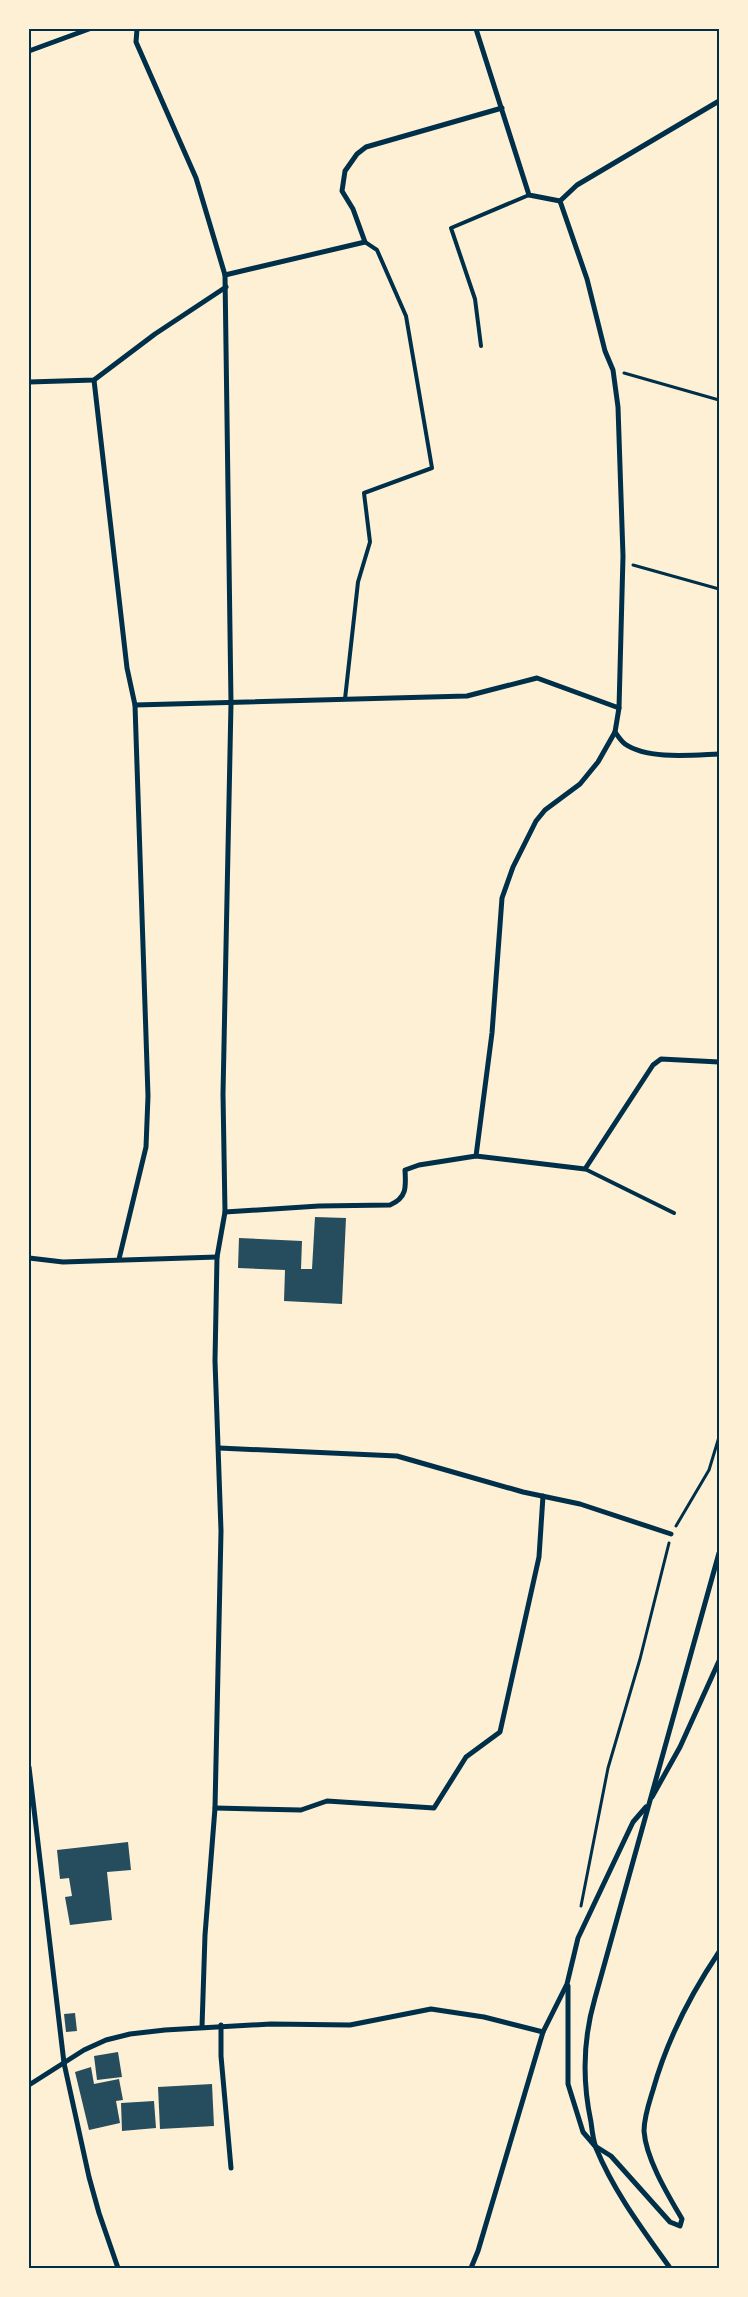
<svg xmlns="http://www.w3.org/2000/svg" width="748" height="2297" viewBox="0 0 748 2297" font-family="'Noto Serif',serif">
<rect width="100%" height="100%" fill="#fdf0d5"/>
<g fill="#264d5e">
<path d="M315,1217L346,1218L342,1304L284,1301L285,1270L238,1268L239,1238L302,1241L301,1269H312Z"/>
<path d="M128,1842L131,1870L107,1872L112,1920L70,1925L65,1897L72,1896L69,1878L60,1879L57,1850Z"/>
<path d="M75,2013L77,2031L66,2032L64,2014Z"/>
<path d="M118,2052L122,2077L97,2080L94,2056Z"/>
<path d="M91,2067L94,2084L119,2079L123,2100L116,2101L120,2123L89,2130L75,2072Z"/>
<path d="M212,2084L214,2126L160,2129L158,2087Z"/>
<path d="M154,2101L156,2128L122,2131L121,2103Z"/>
</g>
<g fill="none" stroke-linecap="round" stroke-linejoin="round">
<g stroke="#003049" stroke-width="3">
<path d="M624,373L719,400"/>
<path d="M633,565L719,589"/>
<path d="M676,1526L709,1470L719,1437"/>
<path d="M581,1906L608,1768L640,1659L669,1543"/>
</g>
<g stroke="#003049" stroke-width="4">
<path d="M481,346L475,299L451,228L529,195"/>
<path d="M345,699L358,582L370,542L364,493L432,468L406,316L377,250L365,242"/>
<path d="M585,1169L674,1213"/>
</g>
<g stroke="#003049" stroke-width="5">
<path d="M137,29L136,42L196,178L225,275L231,703L223,1094L225,1212L217,1257L215,1361L221,1531L215,1808L205,1935L202,2027"/>
<path d="M476,29L529,195L560,201"/>
<path d="M29,51L89,29"/>
<path d="M560,201L577,185L719,101"/>
<path d="M225,275L365,242L353,209L342,191L345,171L357,154L366,147L502,108"/>
<path d="M94,380L127,668L135,705L148,1096L146,1147L119,1259"/>
<path d="M29,382L94,380L155,334L226,287"/>
<path d="M135,705L467,696L537,678L619,708L623,556L618,407L613,370L605,351L587,279L560,201"/>
<path d="M615,732C618,736 621,741 625,744C648,760 693,755 719,754"/>
<path d="M476,1156L585,1169L653,1065L661,1059L719,1062"/>
<path d="M225,1212L319,1206L390,1205C407,1198 406,1187 405,1170L419,1165L476,1156L492,1033L502,898L513,867L536,821L545,810L580,784L598,762L615,732L619,708"/>
<path d="M29,1258L63,1262L217,1257"/>
<path d="M219,1448L397,1456L523,1492L580,1504L671,1534"/>
<path d="M29,1767L64,2063L89,2177L99,2213L118,2268"/>
<path d="M652,1797L680,1747L719,1661"/>
<path d="M215,1808L301,1810L327,1801L434,1808L466,1757L500,1732L539,1557L543,1496"/>
<path d="M568,1986V2084L583,2132L595,2146L611,2156L670,2222L680,2226L682,2219C668,2195 646,2159 644,2131C644,2117 649,2103 653,2090C667,2040 690,1995 719,1952"/>
<path d="M221,2025V2056L231,2168"/>
<path d="M29,2085L84,2050L106,2040L130,2034L165,2030L271,2024L350,2025L431,2009L484,2017L543,2032"/>
<path d="M471,2268L478,2251L543,2032L567,1984L578,1938L633,1822L646,1807"/>
<path d="M670,2268C643,2230 614,2192 596,2148C593,2140 592,2130 591,2122C582,2080 583,2039 595,1998L719,1553"/>
</g>
</g>
<rect width="748" height="2297" fill="none" stroke="#fdf0d5" stroke-width="60"/>
<rect x="30" y="30" width="688" height="2237" fill="none" stroke="#003049" stroke-width="2"/>
</svg>
